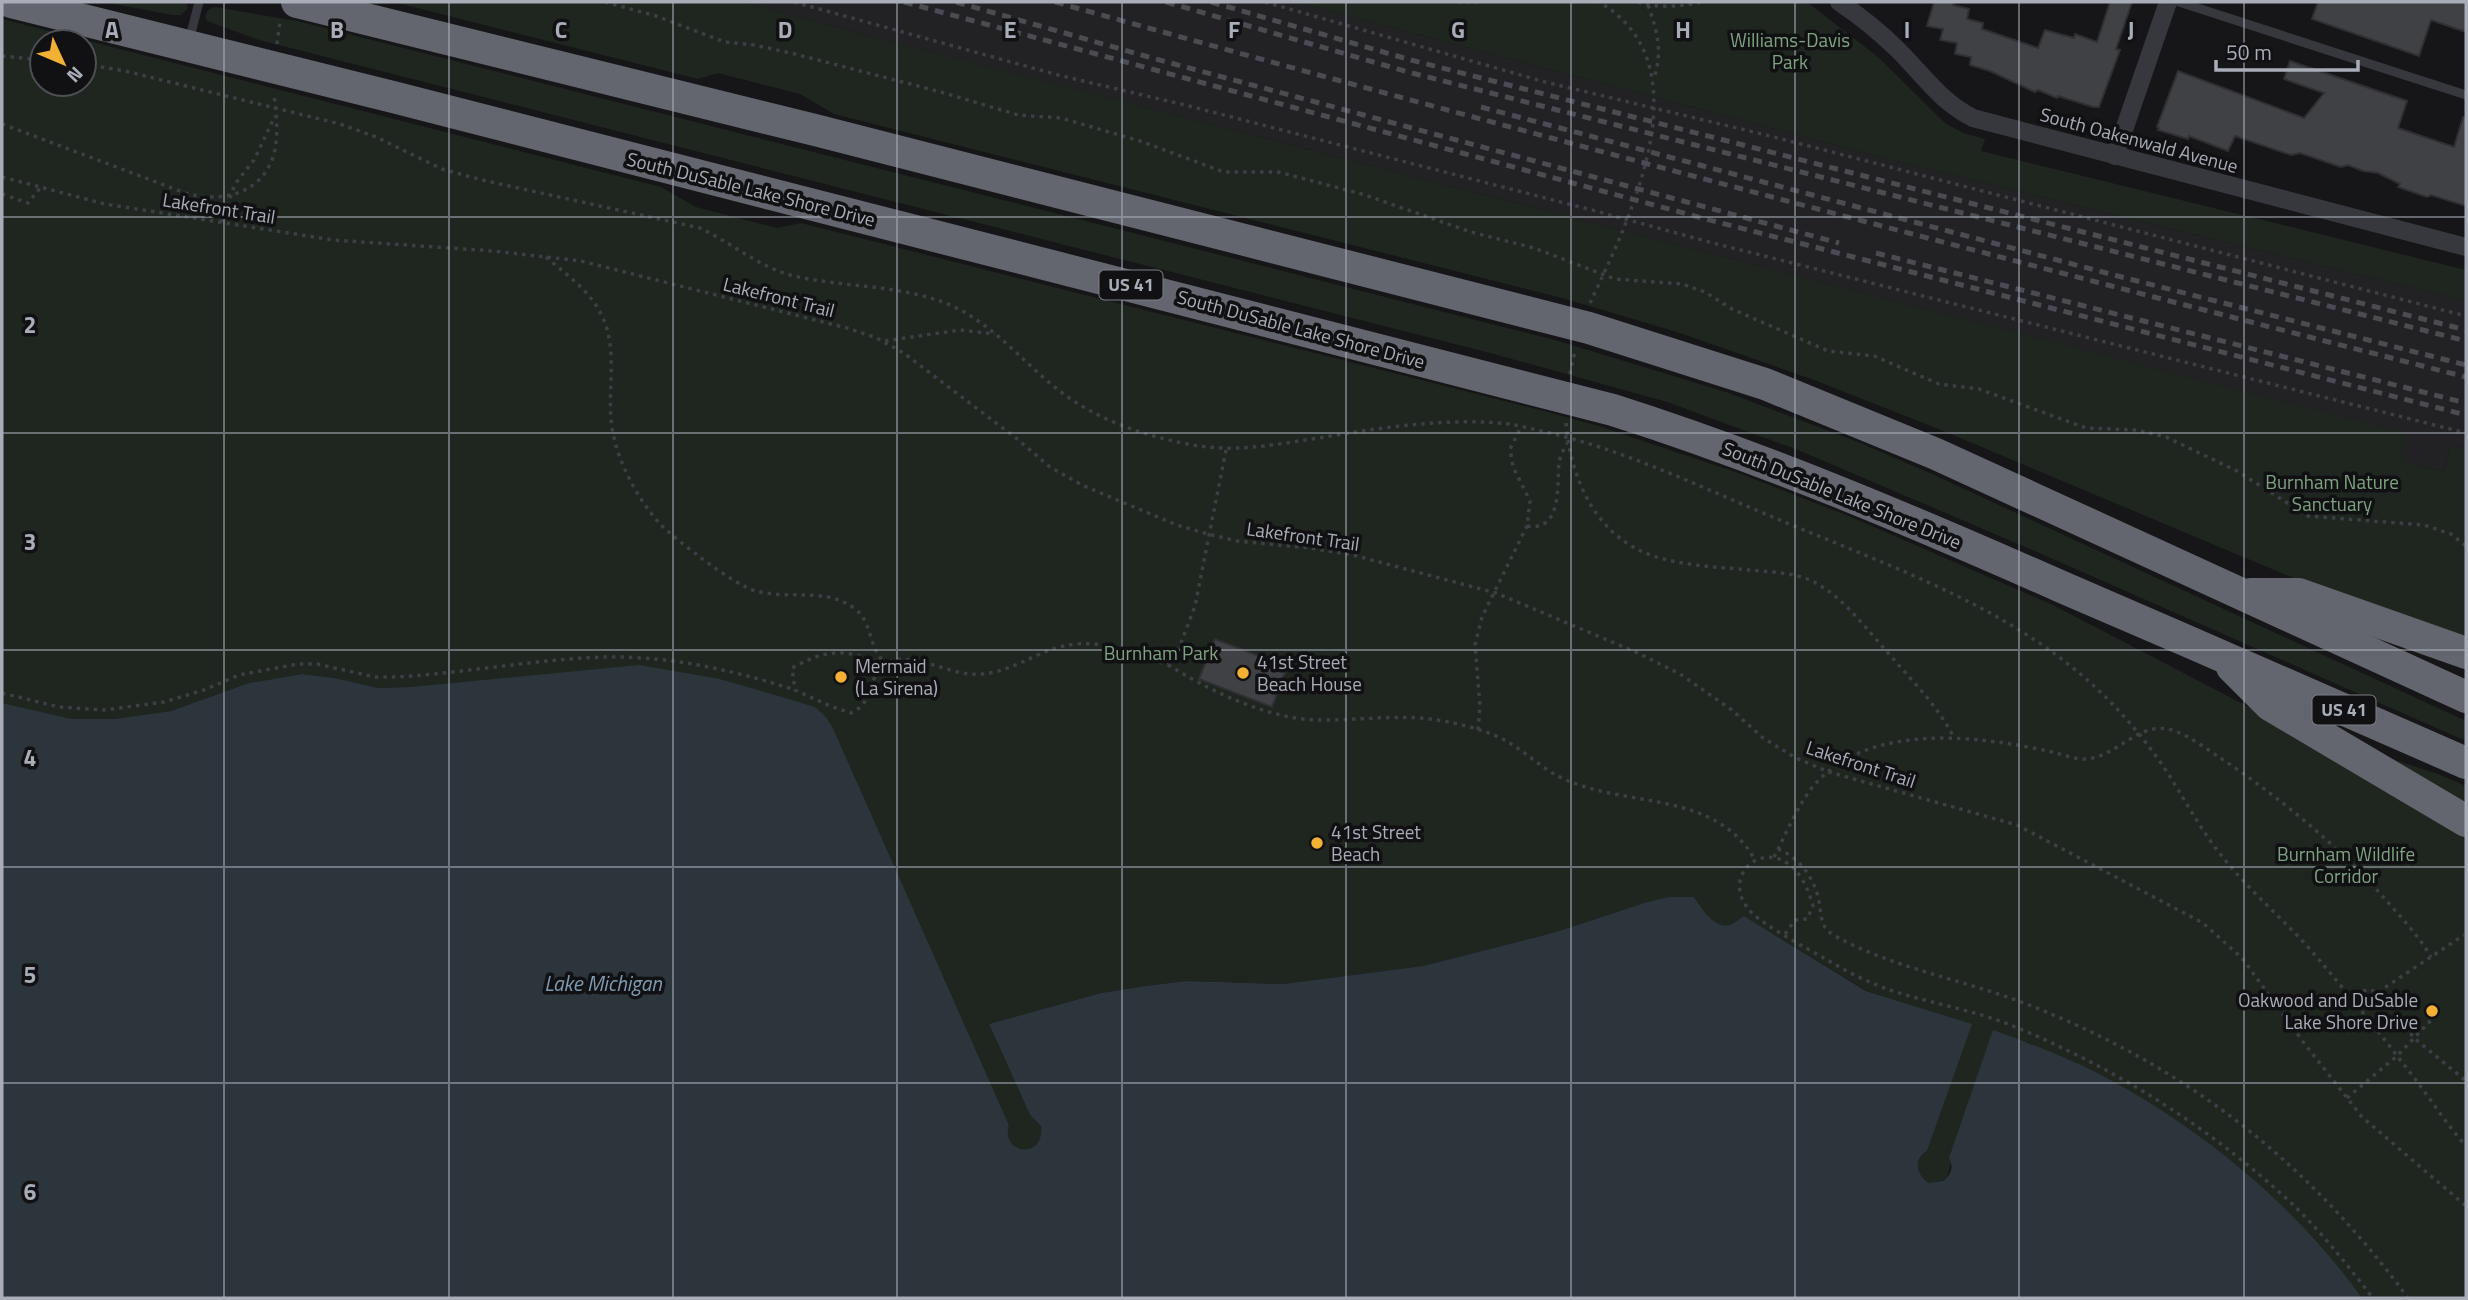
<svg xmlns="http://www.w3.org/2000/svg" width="2468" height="1300" viewBox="0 0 2468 1300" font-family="'Titillium Web',sans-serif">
<rect width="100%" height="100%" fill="#161618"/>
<path fill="#222225" d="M744,2H1296L1892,160L2466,301V449L2451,445L2444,472L2401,461L2404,433L858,33Z"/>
<g fill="#1e261f" fill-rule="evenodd">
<path d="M104,2H186L188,8L181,15H172Z"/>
<path d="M394,2H744L858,33L2405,433L2401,461L2444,472L2451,445L2466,449V645L2324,591L1941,430L1814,380L1677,332L1562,298L834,114L800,94L718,73L698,79Z"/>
<path d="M1296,2H1807L1878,57L1945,123L1963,133L1985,139L1981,151L2466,270V301L1892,160Z"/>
<path d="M215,7L297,21L1555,340L1726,392L1858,442L1932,474L2466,721V741L2037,552L1798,450L1667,402L1494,354L259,40L207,21L205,16L208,10Z"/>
<path d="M2,19L661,187L696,207L777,228L801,223L1540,410L1599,426L1741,474L1851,517L2053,605L2247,706L2466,833V1298H2362C2272,1183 2163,1097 2027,1042L1951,1162L1947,1178L1938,1183H1929C1916,1174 1913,1161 1927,1151L1971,1024L1867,991L1744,916C1740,919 1734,924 1729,925C1714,929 1701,907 1694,897L1644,903L1556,932L1423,966L1283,984L1187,981L1145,986L1101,993L989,1024L1030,1115L1041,1126C1045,1160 1000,1154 1009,1125L833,728L815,707L720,679L378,688L335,678L302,674L249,683L171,711L114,719H72L2,703ZM42,42H84V84H42Z"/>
<path d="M2386,757L2438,774L2466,786V809Z"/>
</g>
<path fill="#2c353c" d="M639,665L720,679L799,702L815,707L825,716L833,728L1009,1125C1000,1154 1045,1160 1041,1126L1030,1115L989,1024L1101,993L1145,986L1187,981L1283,984L1423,966L1556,932L1644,903L1669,897H1694C1701,907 1714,929 1729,925C1734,924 1739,919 1744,916L1866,991L1972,1024L1927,1151C1913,1160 1916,1174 1929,1183L1943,1181C1951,1175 1954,1167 1949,1158L1993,1030C2030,1043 2066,1057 2101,1075C2202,1128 2296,1206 2362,1298H2V703L72,719H114L171,711L249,683L302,674L335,678L378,688L411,687Z"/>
<g fill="#404145" stroke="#303034" stroke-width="2">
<path d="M1934,2H1954L1953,5L1969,9L1967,19L1983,23L1982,29L2038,48L2045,30L2074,38L2075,34L2097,42L2110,2H2132L2116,49L2120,50L2099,107H2093L2058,96L2057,98L2038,90L2035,92L1990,71L1970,65L1971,57L1955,54L1957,43L1940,40L1943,29L1927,26Z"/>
<path d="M2318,2H2466V32L2431,20L2419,56L2312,19Z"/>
<path d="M2290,61L2407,101L2398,128L2454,147L2463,117L2466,118V206L2431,195L2427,197L2398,187L2400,184L2378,173L2363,171L2348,165L2341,167L2300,153L2291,155L2235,136L2228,151L2189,136L2188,139L2158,130L2159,128L2157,127L2178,71L2304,118L2324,93L2284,79Z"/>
<path d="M1215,639L1287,667L1272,707L1199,679Z"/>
</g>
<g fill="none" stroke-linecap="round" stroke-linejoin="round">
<g stroke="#3d3f44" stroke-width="3.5" stroke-dasharray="3.5 5" stroke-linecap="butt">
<path d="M605,2L656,16L725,42L754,45L795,54L941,92L1018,115L1061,118L1140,141L1224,172H1278L1362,194L1471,232L1534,248L1615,279L1682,284L1705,292L1732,309L1828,351L1874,356L1939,384L1979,389L2086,428L2137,430L2166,437L2237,471L2308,516L2424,525L2451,534L2466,546"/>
<path d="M794,2L1058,75L1189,106L1592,210L1713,243L2466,433"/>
<path d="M1265,2L1545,82L1766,135L2466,316"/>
<path d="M1458,2H1482"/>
<path d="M1638,2C1657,8 1681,7 1700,2"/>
<path d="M1648,5C1657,31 1663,50 1654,78"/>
<path d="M277,44L280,21"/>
<path d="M2,56L42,60"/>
<path d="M84,64L125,71L340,124L376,137L442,169L482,180L700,228C732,243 760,268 794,276C846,288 900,284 950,305C993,324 1022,361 1057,389C1094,418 1138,434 1183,443C1232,454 1270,445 1319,438C1377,428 1450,417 1509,424C1522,426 1536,430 1550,433C1626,451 1696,485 1768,515C1873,560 1989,598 2078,672C2113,701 2144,737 2169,775C2186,802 2201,830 2221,855C2249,891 2285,920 2315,955C2349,995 2383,1037 2415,1079C2432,1101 2447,1125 2466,1146"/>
<path d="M2,124L185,193C221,203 262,195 274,154C279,135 276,113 274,94"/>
<path d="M2,177L105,204L333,240L493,251L581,261L847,328L877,338L905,354L1016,438L1050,467L1084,486L1177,525L1208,534L1237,541L1310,548L1353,555L1496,593L1638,653L1680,674L1732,710L1763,738L1796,758L1829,772L2017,825L2203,923L2242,958L2304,1043L2362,1117L2466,1206"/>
<path d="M2,194L28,203L41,187"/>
<path d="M221,222L235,184L254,160L275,116"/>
<path d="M546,257C567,275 589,290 601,314C618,346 608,385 611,419C614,456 636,497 660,524C676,540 735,586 756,591C789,600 825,587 854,608C873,622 868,647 884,662"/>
<path d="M1590,303C1629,220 1707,65 1599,2"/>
<path d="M885,341L960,330L995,334"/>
<path d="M1570,374L1575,351"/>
<path d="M1566,423C1571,482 1598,541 1660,558C1685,565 1712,567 1739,569C1763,572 1790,571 1812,581C1843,596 1866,629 1889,654C1912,681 1938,706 1954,738"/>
<path d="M1527,526C1562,532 1557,486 1559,463C1560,456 1564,449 1567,443"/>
<path d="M885,663C873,662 864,656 852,654C829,650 812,657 792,668L795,690L830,706L851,713C877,701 867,674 886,663C908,651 946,672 969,674C997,676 1015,665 1040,654C1086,633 1124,648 1168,665L1181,643L1195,606L1226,450"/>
<path d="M1168,665C1211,691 1265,718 1316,720C1359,721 1401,713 1443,721C1465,725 1489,731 1508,742C1525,752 1540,766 1556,775C1620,810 1714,787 1755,860"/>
<path d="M2,693L59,707L104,710L164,702L204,690L239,675L298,664H317L375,677H396C465,673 537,659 605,657C671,656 733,670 795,690"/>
<path d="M1478,730L1480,706L1475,645L1482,617L1527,526L1530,501L1513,467L1510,449L1521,427"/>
<path d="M1778,849C1799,857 1815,879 1819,901C1822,916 1819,927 1835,936C1895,969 1966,980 2029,1005C2187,1067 2308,1162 2408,1298"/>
<path d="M1774,857C1785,836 1800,800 1816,783C1864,731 1947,734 2011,744C2024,746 2039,749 2052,752C2062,754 2073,759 2083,759C2118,759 2138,718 2175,731C2192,737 2209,751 2225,761C2287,803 2343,850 2392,907C2406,923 2420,938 2431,957"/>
<path d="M1785,934L1795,920L1807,919L1813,906C1789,816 1709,870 1752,913C1765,926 1806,948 1824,958C1847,972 1871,984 1896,992C1935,1004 1976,1011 2013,1026C2110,1066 2200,1121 2278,1191C2314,1222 2344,1261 2373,1298"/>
<path d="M2378,992L2464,935"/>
<path d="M2346,993L2368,990L2378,992L2414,1038L2466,1081"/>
<path d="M2347,1098L2397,1056L2436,1015"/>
</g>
<g stroke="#37383d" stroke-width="9">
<path d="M2179,2L2466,95"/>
<path d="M189,41L199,2"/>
</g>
<g stroke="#37383d" stroke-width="18">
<path d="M1839,2C1860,16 1881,33 1899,51C1925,77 1940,101 1973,118L2466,247"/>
<path d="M2115,156L2168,2"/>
</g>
<g stroke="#63666e" stroke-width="32">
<path d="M11,2L393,97L1613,410C1767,459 1915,522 2062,587C2197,645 2332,704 2466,763"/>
<path d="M297,2L815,130L1589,328L1765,384L1936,454L2466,697"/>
<path d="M2251,594H2299L2466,653"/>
<path d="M2232,667L2270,705L2466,821"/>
</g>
<g stroke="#4a4c52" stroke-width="5" stroke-dasharray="9 7" stroke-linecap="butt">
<path d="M904,2L1702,218L2466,415"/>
<path d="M956,2L1152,58L1839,243"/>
<path d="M1055,2C1524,133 1994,257 2466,377"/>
<path d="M1166,2L1408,72L2466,341"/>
<path d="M1211,2L1411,60L2466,330"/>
<path d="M1481,107L2110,274L2466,365"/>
<path d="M1876,253L2466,403"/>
</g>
</g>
<path fill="none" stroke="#a8adb8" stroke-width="2" stroke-opacity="0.55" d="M224,2V1298M449,2V1298M673,2V1298M897,2V1298M1122,2V1298M1346,2V1298M1571,2V1298M1795,2V1298M2019,2V1298M2244,2V1298M2,217H2466M2,433H2466M2,650H2466M2,867H2466M2,1083H2466"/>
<g fill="#f2b134" stroke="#111113" stroke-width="2.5">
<circle cx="1243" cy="673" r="7"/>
<circle cx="841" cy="677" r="7"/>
<circle cx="1317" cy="843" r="7"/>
<circle cx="2432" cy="1011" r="7"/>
</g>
<g text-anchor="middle" stroke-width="7" stroke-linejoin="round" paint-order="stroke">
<g fill="#111113" stroke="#7b7e86" stroke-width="2">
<rect x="1099.5" y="270.5" width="63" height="29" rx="5"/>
<rect x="2312.5" y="695.5" width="63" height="29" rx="5"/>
</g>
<g font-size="18" font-weight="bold" fill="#a8adb8">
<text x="1131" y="291">US 41</text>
<text x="2344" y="716">US 41</text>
</g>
<g font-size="19" fill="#7fa381" stroke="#111113">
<text x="1790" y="47">Williams-Davis<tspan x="1790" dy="22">Park</tspan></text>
<text x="2332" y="489">Burnham Nature<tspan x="2332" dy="22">Sanctuary</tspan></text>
<text x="1161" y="660">Burnham Park</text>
<text x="2346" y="861">Burnham Wildlife<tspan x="2346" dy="22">Corridor</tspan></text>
</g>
<g font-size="19" fill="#a8adb8" stroke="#111113">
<text transform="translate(2139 140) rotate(15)" y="7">South Oakenwald Avenue</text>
<text transform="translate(751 189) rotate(14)" y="7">South DuSable Lake Shore Drive</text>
<text transform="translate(219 208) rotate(9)" y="7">Lakefront Trail</text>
<text transform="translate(779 297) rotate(14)" y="7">Lakefront Trail</text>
<text transform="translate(1301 329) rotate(15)" y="7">South DuSable Lake Shore Drive</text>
<text transform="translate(1842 495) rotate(22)" y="7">South DuSable Lake Shore Drive</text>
<text transform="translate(1303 536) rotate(8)" y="7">Lakefront Trail</text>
<text transform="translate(1861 764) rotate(18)" y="7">Lakefront Trail</text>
</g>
<g font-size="19" fill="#a8adb8" stroke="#111113" text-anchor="start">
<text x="1257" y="669">41st Street<tspan x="1257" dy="22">Beach House</tspan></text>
<text x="855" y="673">Mermaid<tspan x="855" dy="22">(La Sirena)</tspan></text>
<text x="1331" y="839">41st Street<tspan x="1331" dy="22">Beach</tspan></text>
<text x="2418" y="1007" text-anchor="end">Oakwood and DuSable<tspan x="2418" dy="22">Lake Shore Drive</tspan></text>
</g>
<g font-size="21" font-style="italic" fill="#7f9bb3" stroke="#111113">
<text x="603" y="991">Lake Michigan</text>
</g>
</g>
<g font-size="23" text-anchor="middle" font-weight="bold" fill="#a8adb8" stroke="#111113" stroke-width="7" stroke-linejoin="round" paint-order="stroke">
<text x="112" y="38">A</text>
<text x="337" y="38">B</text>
<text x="561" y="38">C</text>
<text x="785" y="38">D</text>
<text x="1010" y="38">E</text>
<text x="1234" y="38">F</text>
<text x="1458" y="38">G</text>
<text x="1683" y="38">H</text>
<text x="1907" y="38">I</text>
<text x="2131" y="38">J</text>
<text x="30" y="333">2</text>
<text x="30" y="550">3</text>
<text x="30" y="766">4</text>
<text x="30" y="983">5</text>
<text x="30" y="1200">6</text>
</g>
<rect width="2468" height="1300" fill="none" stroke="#a8adb8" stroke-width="7"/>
<g transform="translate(63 63) rotate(134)"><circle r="33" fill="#111113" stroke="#4d4f55" stroke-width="2"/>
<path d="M0-5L12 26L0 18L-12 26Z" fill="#f2b134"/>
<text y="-10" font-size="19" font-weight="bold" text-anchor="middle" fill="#a8adb8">N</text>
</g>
<path d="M2216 60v10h142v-10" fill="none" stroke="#a8adb8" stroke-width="3.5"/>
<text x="2226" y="60" font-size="21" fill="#a8adb8" stroke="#111113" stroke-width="5" paint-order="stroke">50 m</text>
</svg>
